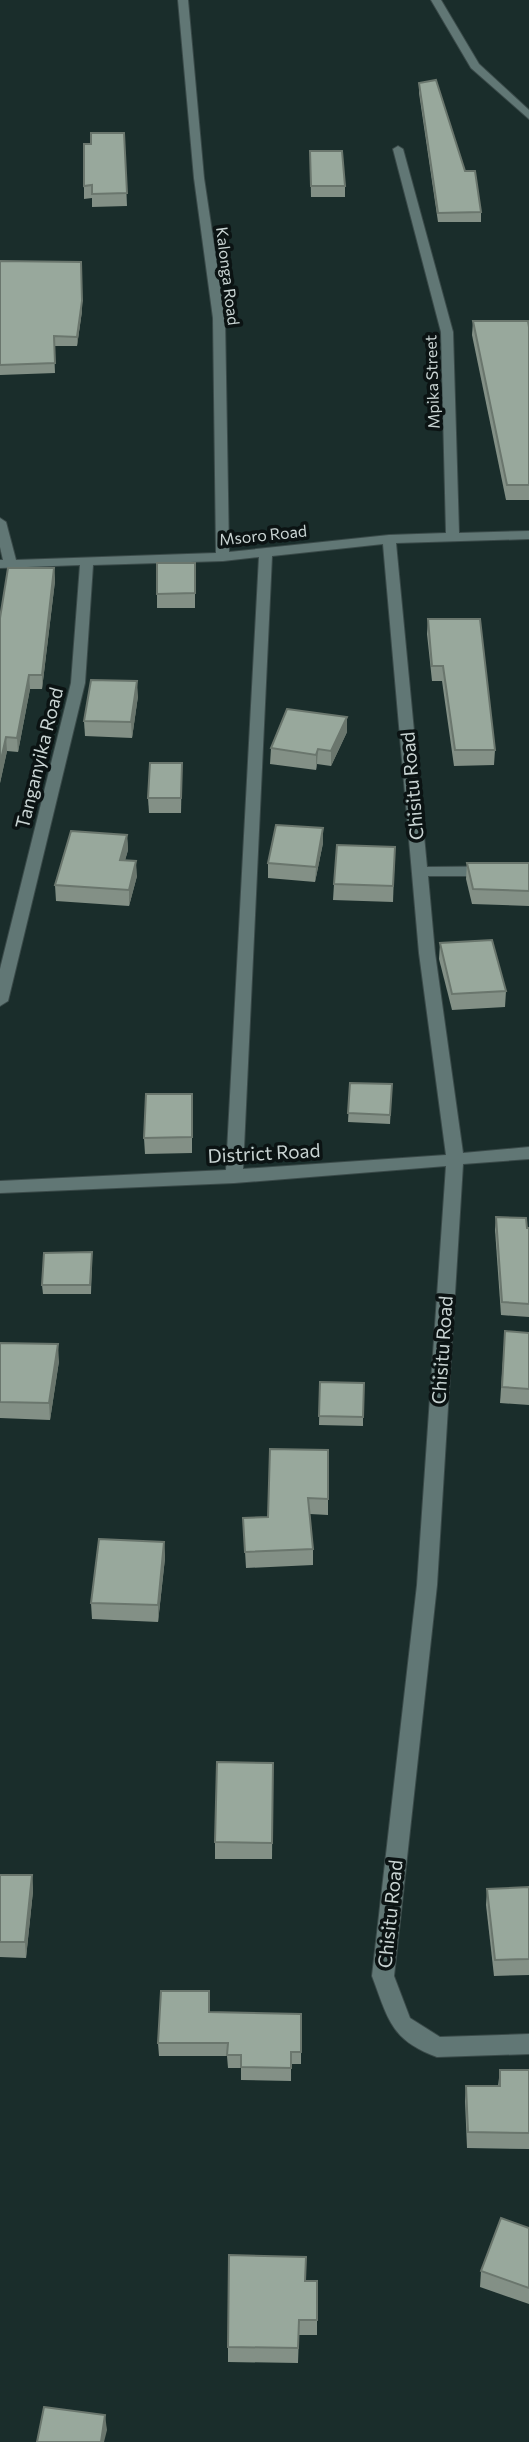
<svg xmlns="http://www.w3.org/2000/svg" width="529" height="2442" viewBox="0 0 529 2442" font-family="Commissioner,sans-serif">
<rect width="100%" height="100%" fill="#1a2d2b"/>
<g fill="none" stroke-linecap="round" stroke-linejoin="round">
<g stroke="#3a4a49" stroke-width="2">
<g id="minor">
<path d="M178,0H188L204,178L225,318L229,552L389,535L446,533L441,332L393,149L398,146L403,149L453,332L459,533L529,531V539L396,543L427,867L529,866V876H428L435,953L463,1153L529,1147V1159L463,1164L437,1585L394,1976L410,2018L440,2037L529,2034V2054L437,2057C390,2040 388,2018 372,1976L417,1585L446,1166L234,1183L0,1193V1181L226,1170L259,557L223,561L93,565L85,683L8,1001L0,1006V969L71,683L80,565L0,568V560H3L0,547V518L6,522L16,560L216,553L213,318L194,178ZM383,544L419,953L446,1155L243,1169L272,556Z"/>
<path d="M431,0H441L479,64L529,110V119L471,68Z"/>
</g>
</g>
<use href="#minor" fill="#617775" fill-rule="evenodd"/>
</g>
<g fill="#839086">
<path d="M419,83L465,171L481,212V222H438L419,93Z"/>
<path d="M124,133L127,206L92,207V198L84,199V186L91,144Z"/>
<path d="M310,151L345,186V197H311Z"/>
<path d="M0,261L82,311L77,346H54L55,373L0,375Z"/>
<path d="M473,321L529,327V500H506L472,335Z"/>
<path d="M195,563V608H157V594Z"/>
<path d="M54,568L55,581L42,689H30L18,752L7,751L0,783V618Z"/>
<path d="M428,619L495,750L494,765L454,766L442,681H432L427,634Z"/>
<path d="M138,696L132,738L85,736L84,721Z"/>
<path d="M347,732L331,766L317,764L316,770L270,764L271,748Z"/>
<path d="M182,763L181,813H149L148,798Z"/>
<path d="M127,835L128,850L125,860L137,876L129,906L56,901L55,885Z"/>
<path d="M323,843L315,882L268,878V863Z"/>
<path d="M395,847L393,902L333,900L334,884Z"/>
<path d="M467,863H529V906L472,904L466,879Z"/>
<path d="M440,943L506,991L505,1007L452,1010L439,959Z"/>
<path d="M350,1083L392,1084L390,1124L348,1122Z"/>
<path d="M192,1094V1153L145,1154L144,1138Z"/>
<path d="M496,1217L529,1228V1317L501,1315L495,1230Z"/>
<path d="M92,1261L91,1294H43L42,1285Z"/>
<path d="M505,1331L529,1333V1405L500,1403Z"/>
<path d="M0,1343L59,1361L50,1420L0,1418Z"/>
<path d="M320,1382L363,1417V1426L319,1425Z"/>
<path d="M328,1450V1515L310,1514L313,1549V1565L246,1568L243,1518L268,1517Z"/>
<path d="M164,1542L165,1558L158,1622L92,1619L91,1603Z"/>
<path d="M273,1763L272,1859H215V1842Z"/>
<path d="M0,1875H32L33,1891L26,1958L0,1957Z"/>
<path d="M529,1887V1975L494,1976L486,1905L487,1889Z"/>
<path d="M209,2012L301,2014V2064H291V2081L241,2080V2068H228L227,2056H159L158,2043Z"/>
<path d="M500,2070H529V2149L467,2148L465,2101L466,2086H498Z"/>
<path d="M529,2228V2304L480,2287L481,2271Z"/>
<path d="M305,2281H317V2335H299L298,2363L228,2362V2347Z"/>
</g>
<g fill="#6a766d">
<path d="M81,262L82,311L77,346V337Z"/>
<path d="M54,568L55,581L42,689V675Z"/>
<path d="M29,675L30,689L18,752L17,738Z"/>
<path d="M137,681L138,696L132,738L131,722Z"/>
<path d="M347,717V732L331,766V751Z"/>
<path d="M6,737L7,751L0,783V764Z"/>
<path d="M318,749L317,764L316,770V755Z"/>
<path d="M323,828V843L315,882L316,867Z"/>
<path d="M127,835L128,850L121,875L120,860Z"/>
<path d="M136,861L137,876L129,906V890Z"/>
<path d="M58,1344L59,1361L50,1420L49,1403Z"/>
<path d="M164,1542L165,1558L158,1622V1605Z"/>
<path d="M32,1875L33,1891L26,1958L25,1942Z"/>
<path d="M105,2415L107,2430L104,2442H101Z"/>
</g>
<g fill="#98a89c" stroke="#6a766d" stroke-width="2">
<path d="M436,80L465,171H475L481,212L438,213L419,83Z"/>
<path d="M91,133H124L127,193L92,194V185L84,186V144H91Z"/>
<path d="M310,151H342L345,186H311Z"/>
<path d="M0,261L81,262L82,301L77,337L54,336L55,363L0,365Z"/>
<path d="M473,321H528L529,327V485H507Z"/>
<path d="M157,563H195V593L157,594Z"/>
<path d="M8,568H54L42,675H29L17,738L6,737L0,764V618Z"/>
<path d="M428,619H480L495,750H455L443,666H432Z"/>
<path d="M91,680L137,681L131,722L84,721Z"/>
<path d="M287,709L347,717L331,751L318,749L316,755L271,748Z"/>
<path d="M150,763H182L181,798H148Z"/>
<path d="M276,825L323,828L316,867L268,863Z"/>
<path d="M71,831L127,835L120,860L136,861L129,890L55,885Z"/>
<path d="M337,845L395,847L393,886L334,884Z"/>
<path d="M467,863H529V891L473,889Z"/>
<path d="M492,940L506,991L452,994L440,943Z"/>
<path d="M350,1083L392,1084L390,1115L348,1113Z"/>
<path d="M146,1094H192V1137L144,1138Z"/>
<path d="M496,1217L526,1218L527,1228H529V1304L502,1302Z"/>
<path d="M92,1252L90,1285H42L44,1253Z"/>
<path d="M505,1331L529,1333V1389L502,1387Z"/>
<path d="M0,1343L58,1344L49,1403L0,1402Z"/>
<path d="M320,1382L364,1383L363,1417L319,1416Z"/>
<path d="M270,1449L328,1450V1499L308,1498L313,1549L245,1552L243,1518L268,1517Z"/>
<path d="M99,1539L164,1542L158,1605L91,1603Z"/>
<path d="M217,1762L273,1763L272,1843L215,1842Z"/>
<path d="M0,1875H32L25,1942H0Z"/>
<path d="M529,1887V1959L495,1960L487,1889Z"/>
<path d="M161,1991H209V2012L301,2014V2052H291V2068L241,2067V2055H227L228,2043H158Z"/>
<path d="M500,2070H529V2133L468,2132L466,2086H500Z"/>
<path d="M501,2218L529,2228V2288L481,2271Z"/>
<path d="M229,2255L306,2257L305,2281H317V2320H299L298,2348L228,2347Z"/>
<path d="M44,2407L105,2415L101,2442H37Z"/>
</g>
<g text-anchor="middle" stroke-width="7" stroke-linejoin="round" paint-order="stroke">
<g font-size="16" fill="#c9d4d3" stroke="#0b1313">
<text transform="translate(228 276) rotate(83)" y="6">Kalonga Road</text>
<text transform="translate(432 382) rotate(-92)" y="6">Mpika Street</text>
<text transform="translate(263 535) rotate(-6)" y="6">Msoro Road</text>
</g>
<g font-size="19" fill="#c9d4d3" stroke="#0b1313">
<text transform="translate(39 758) rotate(-76)" y="7">Tanganyika Road</text>
<text transform="translate(412 786) rotate(-95)" y="7">Chisitu Road</text>
<text transform="translate(264 1153) rotate(-3)" y="7">District Road</text>
<text transform="translate(442 1350) rotate(-86)" y="7">Chisitu Road</text>
<text transform="translate(390 1914) rotate(-84)" y="7">Chisitu Road</text>
</g>
</g>
</svg>
